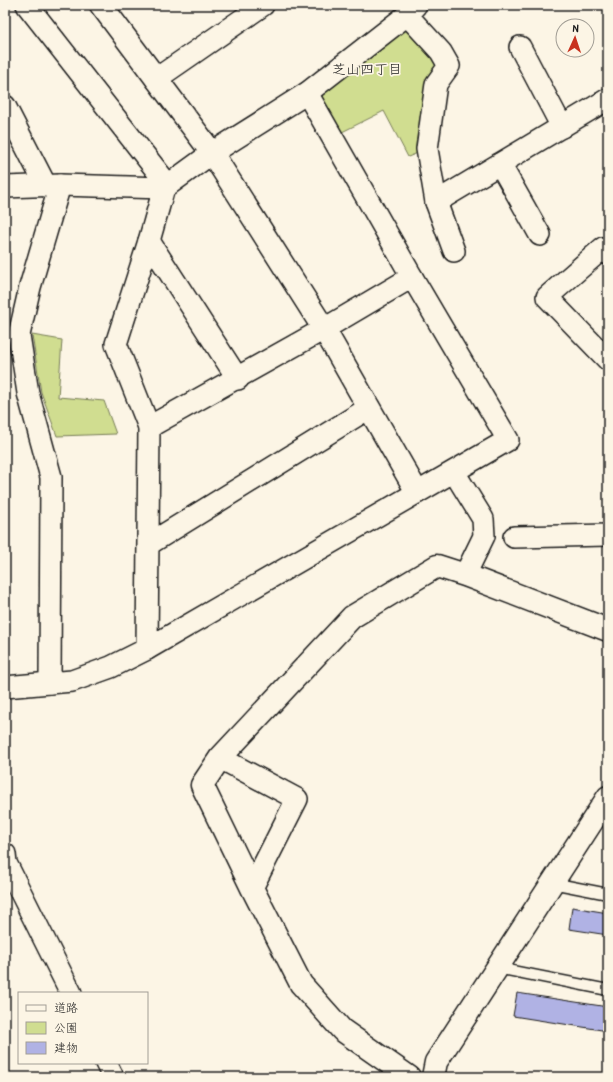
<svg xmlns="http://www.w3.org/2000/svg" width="613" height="1082" viewBox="0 0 613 1082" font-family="'Patrick Hand','Klee One',sans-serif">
<rect width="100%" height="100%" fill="#fcf5e5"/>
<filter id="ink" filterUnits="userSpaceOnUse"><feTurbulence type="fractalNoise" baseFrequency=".025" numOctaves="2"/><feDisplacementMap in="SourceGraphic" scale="8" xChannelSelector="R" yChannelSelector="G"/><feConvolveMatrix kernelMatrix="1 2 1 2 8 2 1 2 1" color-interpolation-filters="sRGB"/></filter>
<g filter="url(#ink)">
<g fill="#d0dd90" stroke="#767c56">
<path d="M405,27L440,65L420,152L408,157L384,111L340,133L321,95Z"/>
<path d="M32,335L62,340L58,397L104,401L116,434L57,436L41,392Z"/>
</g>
<g fill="#b0b2e4" stroke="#1c1c1c">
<path d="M572,907L608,913V935L569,929Z"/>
<path d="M517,993L608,1007V1031L513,1016Z"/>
</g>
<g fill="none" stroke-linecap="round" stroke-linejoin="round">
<g stroke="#1c1c1c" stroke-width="13">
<g id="lane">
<path d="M552,883L608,894"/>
<path d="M497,968L608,990"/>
</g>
</g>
<g stroke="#1c1c1c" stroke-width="24">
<g id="street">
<path d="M27,5L168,185"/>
<path d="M407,15L441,52L449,66L436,84L427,149L436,202L454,251"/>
<path d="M520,47L562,127"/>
<path d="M156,79L263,5"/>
<path d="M5,106L46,186"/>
<path d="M500,164L540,235"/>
<path d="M5,187L60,185L164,188"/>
<path d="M436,202L608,99"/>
<path d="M149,241L238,379"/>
<path d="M608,254L603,248L547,297L608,360"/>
<path d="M149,427L324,329L412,277"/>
<path d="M454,472L483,519L484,536L465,575"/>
<path d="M514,537L608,535"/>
<path d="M149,544L369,408"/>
<path d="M147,649L149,427L116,344L149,241L164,188L212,153L307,93L407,15L416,5"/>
<path d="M50,683L51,477L28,393L19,335L30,287L60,185"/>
<path d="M5,687L72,681L111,667L147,649L508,440L412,277L307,93"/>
<path d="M220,758L297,799L252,888"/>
<path d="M5,854L6,863L71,993"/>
<path d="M106,1063L113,1077"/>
</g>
</g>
<g stroke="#1c1c1c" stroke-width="25">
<g id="secondary">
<path d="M101,5L212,153L324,329L417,492"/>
<path d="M409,1077L342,1030L301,984L252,888L202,785L220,758L352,617L437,566L465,575L608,630"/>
<path d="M433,1077L436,1062L608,797"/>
</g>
</g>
<use href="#lane" stroke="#fcf5e5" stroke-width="10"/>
<use href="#street" stroke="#fcf5e5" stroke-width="21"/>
<use href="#secondary" stroke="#fcf5e5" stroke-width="22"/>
</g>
</g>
<g text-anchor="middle" stroke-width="3.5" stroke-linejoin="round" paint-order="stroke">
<g font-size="14" fill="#1c1c1c" stroke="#fcf5e5">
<text x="367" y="74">芝山四丁目</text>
</g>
</g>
<rect width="613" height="1082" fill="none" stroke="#fcf5e5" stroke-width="20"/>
<rect x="10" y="10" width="593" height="1062" fill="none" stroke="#1c1c1c" stroke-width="1.5" filter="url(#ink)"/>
<rect x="18" y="992" width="130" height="72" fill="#fcf5e5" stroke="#a29e95"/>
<rect x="26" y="1005" width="20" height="6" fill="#fcf5e5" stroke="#a29e95"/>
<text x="54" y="1012" font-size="12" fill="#1c1c1c">道路</text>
<rect x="26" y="1022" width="20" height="12" fill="#d0dd90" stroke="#a29e95"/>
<text x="54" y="1032" font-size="12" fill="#1c1c1c">公園</text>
<rect x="26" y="1042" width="20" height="12" fill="#b0b2e4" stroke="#a29e95"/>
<text x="54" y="1052" font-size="12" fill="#1c1c1c">建物</text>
<g transform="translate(575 38) rotate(3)"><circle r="19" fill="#fcf5e5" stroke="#a29e95"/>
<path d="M0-3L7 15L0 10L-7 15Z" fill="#c8321e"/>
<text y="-6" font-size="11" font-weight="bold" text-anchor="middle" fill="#1c1c1c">N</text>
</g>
</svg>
